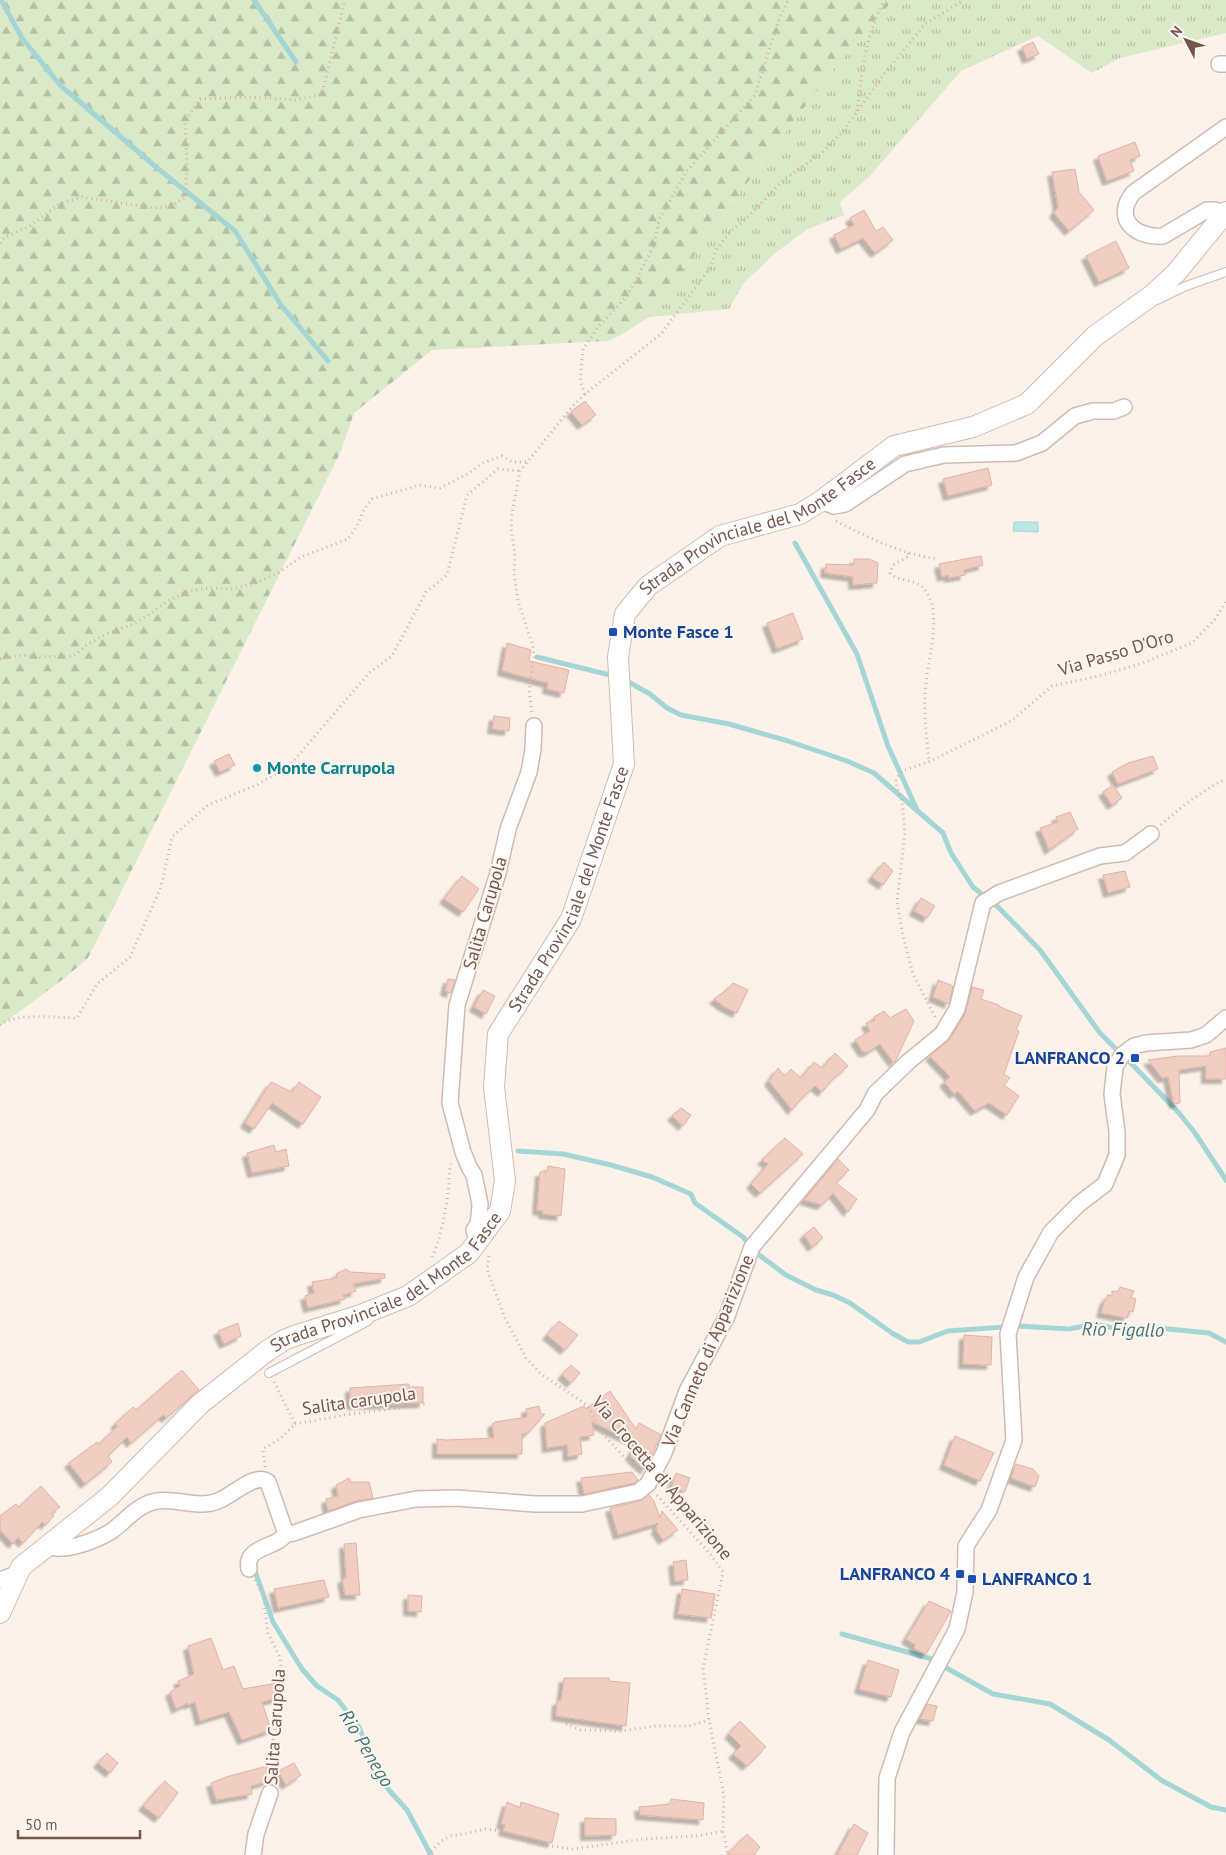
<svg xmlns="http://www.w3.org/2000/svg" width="1226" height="1855" viewBox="0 0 1226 1855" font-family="'PT Sans',sans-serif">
<defs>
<pattern id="grass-tufts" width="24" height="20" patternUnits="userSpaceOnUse" patternTransform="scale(1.25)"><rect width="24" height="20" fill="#dae9c8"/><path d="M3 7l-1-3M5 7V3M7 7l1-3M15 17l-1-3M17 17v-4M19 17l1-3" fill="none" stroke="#b5c0a5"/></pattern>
<pattern id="forest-firs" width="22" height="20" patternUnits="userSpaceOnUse" patternTransform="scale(1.25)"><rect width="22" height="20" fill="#dae9c8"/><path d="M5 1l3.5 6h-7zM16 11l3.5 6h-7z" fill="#b5c0a5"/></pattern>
<filter id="shadow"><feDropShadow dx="-4.5" dy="4.5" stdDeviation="1" flood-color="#0004"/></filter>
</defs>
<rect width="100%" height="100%" fill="#fcf2e9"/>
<path fill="url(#grass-tufts)" d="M893,0H1226V33L1120,58L1092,73L1038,36L961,71L869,177L840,202L844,215L808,229L775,253L743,284L729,309L649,317L747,183L832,71Z"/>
<path fill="url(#forest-firs)" d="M0,0H893L832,71L747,183L649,317L621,335L607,341L432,350L354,413L341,451L88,958L66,977L0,1026Z"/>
<path fill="#bee5e5" stroke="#a5d6d6" d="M1014,522H1038V532L1013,531Z"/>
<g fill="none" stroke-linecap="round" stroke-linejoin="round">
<g stroke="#a5d6d6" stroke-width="5">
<path d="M1,0L22,38L60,85L156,167L235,231L281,305L328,361"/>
<path d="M254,0L296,62"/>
<path d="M795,543L857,654L888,746L917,810"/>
<path d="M537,657L614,676"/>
<path d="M625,680L650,694L667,708L681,715L729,724L788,741L847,761L874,773L943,833L951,853L973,887L998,907L1040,950L1100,1033L1116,1049"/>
<path d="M1126,1058L1179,1113L1195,1133L1226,1180"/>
<path d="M518,1151L563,1154L611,1165L652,1177L691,1194L695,1203L743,1237L759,1255L786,1275L816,1290L833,1295L850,1303L892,1333L908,1342H919L948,1331L1019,1326L1069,1329L1095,1324L1126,1331L1158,1328L1209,1333L1226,1342"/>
<path d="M254,1568L273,1622L302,1669L317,1686L338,1700L359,1727L376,1770L388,1789L407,1810L431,1855"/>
<path d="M842,1634L932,1659"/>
<path d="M943,1666L993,1694L1050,1704L1109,1740L1161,1780L1211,1807L1226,1810"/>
</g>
</g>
<g fill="#f0cec2" stroke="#e2b2a3" filter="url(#shadow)">
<path d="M1033,42L1039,54L1027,59L1022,47Z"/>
<path d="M1135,142L1140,156L1130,160L1134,171L1107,181L1098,156Z"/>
<path d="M1075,169L1079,192L1094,210L1069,231L1054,213L1058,207L1052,172Z"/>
<path d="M864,210L876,231L883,227L893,240L875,253L863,238L841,249L834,235L854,225L850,218Z"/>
<path d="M1116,241L1129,268L1099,282L1086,256Z"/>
<path d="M585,401L596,415L582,425L571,412Z"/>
<path d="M988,468L992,485L948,496L943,479Z"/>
<path d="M981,556L983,565L964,570L965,575L949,578L948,575L942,577L939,564Z"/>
<path d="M854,559H869L878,563L877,583L853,585V577L825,573L826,564L854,565Z"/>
<path d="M793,613L803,639L777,649L767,623Z"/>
<path d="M507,643L531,650L529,661L569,670L564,693L547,689L548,683L502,671Z"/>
<path d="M494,716L510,718L509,731L492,729Z"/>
<path d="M229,754L235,765L220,772L214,761Z"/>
<path d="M1153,756L1158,769L1118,784L1112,772L1128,763Z"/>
<path d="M1113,785L1122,798L1112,805L1103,792Z"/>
<path d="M1070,812L1078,829L1049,850L1040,828L1058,822L1056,817Z"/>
<path d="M884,862L893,871L883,885L872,877Z"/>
<path d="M1125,871L1130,887L1108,893L1103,875Z"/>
<path d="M462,876L479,889L463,912L444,899Z"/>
<path d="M921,898L935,906L927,918L914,911Z"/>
<path d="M448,979L455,980L451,993L445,991Z"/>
<path d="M938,980L953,986L949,1004L933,997Z"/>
<path d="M733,983L748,990L737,1013L723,1006L714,999L729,988Z"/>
<path d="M972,987L984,990L981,999L999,1005L998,1006L1022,1016L1016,1030L1019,1031L1004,1074L1010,1078L1004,1085L1019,1096L1007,1115L989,1103L975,1111L958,1091L954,1094L944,1082L950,1077L930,1056L950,1039L965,1014Z"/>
<path d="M483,990L495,996L486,1014L474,1007Z"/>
<path d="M906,1009L914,1021L896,1060L894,1063L880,1044L868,1052H863L855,1040L870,1031L866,1023L875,1020L874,1017L884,1011L890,1018Z"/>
<path d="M1226,1048V1079H1206V1066L1179,1070L1180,1103L1174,1104L1168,1077L1162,1078L1148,1060L1178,1056H1210V1052Z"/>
<path d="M835,1053L848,1066L833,1079L822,1092L815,1086L803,1097L792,1110L769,1081L778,1068L785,1076L791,1069L801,1078L814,1062L822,1068Z"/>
<path d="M271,1082L292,1092L299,1082L321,1097L303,1124L272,1103L254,1129L245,1123Z"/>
<path d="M681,1108L691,1115L683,1126L672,1116Z"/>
<path d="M785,1138L803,1154L760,1193L751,1184L768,1164L762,1160Z"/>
<path d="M274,1145L276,1152L286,1149L289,1166L252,1173L247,1153Z"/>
<path d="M838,1159L849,1170L836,1183L857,1199L848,1212L833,1193L822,1205L804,1200Z"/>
<path d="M548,1166L565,1169L561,1216L543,1214V1211L537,1210L540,1172H547Z"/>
<path d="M814,1227L823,1238L812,1247L804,1235Z"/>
<path d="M346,1269L350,1272L385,1274V1278L353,1284L356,1291L343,1295L345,1299L308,1308L305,1296L314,1293L312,1282L337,1278L336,1274Z"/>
<path d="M1120,1287L1134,1291L1131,1298L1136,1299L1133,1312L1129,1311L1127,1318L1101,1313L1105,1299H1107L1108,1295L1112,1296V1291L1118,1292Z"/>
<path d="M559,1321L578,1335L565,1350L547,1335Z"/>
<path d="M238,1323L241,1336L224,1344L218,1331Z"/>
<path d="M964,1335L992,1337L991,1365L963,1364Z"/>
<path d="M571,1365L580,1373L571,1383L562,1375Z"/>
<path d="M182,1370L199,1390L166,1418L163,1415L131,1443L127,1437L108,1456L112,1462L85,1484L69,1463L97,1442L99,1444L118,1426L115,1424L133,1407L136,1410Z"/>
<path d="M409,1384V1387H423V1403L350,1405V1388Z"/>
<path d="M610,1391L636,1429L639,1423L661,1435L645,1470L630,1456L637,1443L592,1422L594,1435L580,1437L582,1454L568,1457L567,1445L547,1448L545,1423L584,1406L586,1409Z"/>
<path d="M539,1406L541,1414H545L528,1433L522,1434V1454H437V1439L446,1440L494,1438L492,1424L495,1422L527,1417L526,1409Z"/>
<path d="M955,1436L994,1453L980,1481L944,1465Z"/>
<path d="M1016,1464L1033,1469L1039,1476L1035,1487L1011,1478Z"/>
<path d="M632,1472L638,1480L634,1483L584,1494L581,1478Z"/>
<path d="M676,1473L690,1478L685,1492L671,1487Z"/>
<path d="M349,1478L351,1482H369L373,1498L356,1501L328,1511L326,1499L338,1496L336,1485Z"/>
<path d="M41,1486L60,1507L51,1514L54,1516L45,1525L42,1522L23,1543L18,1537L13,1544L0,1530V1516L16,1504L19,1507Z"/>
<path d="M649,1495L654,1501L660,1518L662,1511L678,1530L663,1540L656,1530L658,1523L618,1535L610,1508L640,1501Z"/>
<path d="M356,1543L360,1595H345L342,1579L346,1578L344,1544Z"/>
<path d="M686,1560L688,1580L675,1581L673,1562Z"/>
<path d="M324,1580L329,1597L278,1608L274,1589Z"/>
<path d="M682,1589L715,1594L711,1618L678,1614Z"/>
<path d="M408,1595L422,1596L421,1612L408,1611Z"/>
<path d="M929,1601L951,1611L926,1654L914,1648L915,1645L906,1639Z"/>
<path d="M211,1638L223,1670L234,1666L243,1689L277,1683L278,1698L262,1702L271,1730L242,1740L229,1712L200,1721L195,1702L188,1705V1703L176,1709L170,1692L180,1686L178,1681L194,1674L188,1646Z"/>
<path d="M868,1660L899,1670L891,1697L859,1689Z"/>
<path d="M564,1678H609V1681L630,1683L626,1726L556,1716L557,1701H561Z"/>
<path d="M927,1704L937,1706L933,1721L920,1719Z"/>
<path d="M740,1721L766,1747L747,1766L733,1754L741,1746L729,1734Z"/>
<path d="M107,1753L118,1763L110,1773L98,1763Z"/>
<path d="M294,1763L301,1775L286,1785L278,1771Z"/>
<path d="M267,1766L268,1781L251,1786L252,1794L216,1800L211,1783L226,1777Z"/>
<path d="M165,1781L178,1793L159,1818L143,1806Z"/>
<path d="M671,1799L704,1803L703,1820L640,1815L639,1807L670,1804Z"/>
<path d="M507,1802L520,1808L521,1802L559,1814L552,1843L503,1831L505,1825L501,1824Z"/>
<path d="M585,1818L616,1819V1835L585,1836Z"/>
<path d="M854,1824L868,1833L857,1855H837Z"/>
<path d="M747,1834L760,1847L754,1855H727Z"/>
</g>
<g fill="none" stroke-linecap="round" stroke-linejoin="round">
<g stroke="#cfbbb1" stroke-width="10">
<g id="lane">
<path d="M1155,298L1157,300L1186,286L1226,272"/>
<path d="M269,1373L368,1321"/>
</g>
</g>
<g stroke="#cfbbb1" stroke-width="18">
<g id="street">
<path d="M1219,64H1226"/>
<path d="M1224,214L1215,210H1207L1163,236C1135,238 1113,219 1133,193L1226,127"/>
<path d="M821,501L834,506L845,504L905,464L944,455L1016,453L1042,443L1075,416L1093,411H1114L1124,407"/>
<path d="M478,1242L474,1230L478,1224L479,1217L480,1204L474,1175L469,1167L463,1152L450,1103L457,1005L498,873L508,829L529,772L533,749L534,726"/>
<path d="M47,1547C52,1547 57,1549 62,1548C76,1548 102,1538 113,1530C126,1520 140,1503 157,1501C177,1498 199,1509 218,1501C232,1496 255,1472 268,1482L286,1534L294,1533L359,1510L416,1499L457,1498L535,1504H582L638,1492L648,1484L664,1453L687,1391L727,1316L752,1247L867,1110L875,1094L908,1062L942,1034L957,1009L983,903L999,893L1100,856L1125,853L1151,834"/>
<path d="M249,1569C244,1546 277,1548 286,1534"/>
<path d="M0,1580L19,1573"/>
<path d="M253,1855L256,1834L270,1793"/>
<path d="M886,1855L887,1778L902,1732L957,1629L965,1592L966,1546L989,1510L1014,1440L1008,1334L1026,1277L1051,1232L1079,1204L1105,1184L1117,1155V1132L1112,1094L1115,1067L1122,1055L1134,1046L1146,1043L1191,1040L1206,1035L1226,1018"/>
</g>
</g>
<g stroke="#d2baaf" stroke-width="22">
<g id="secondary">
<path id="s1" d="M0,1613L21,1567L110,1496L200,1404L267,1351L284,1340L297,1335L358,1316L408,1296L469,1253L500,1211L505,1181L494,1087L498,1034L571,919L624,764L618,657L625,614L648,586L720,536L800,514L821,501L894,446L973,427L1027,404L1095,336L1151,296L1176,273L1226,212"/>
</g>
</g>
<g stroke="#d5b0a5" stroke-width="3" stroke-dasharray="1 4" stroke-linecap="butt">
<path d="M857,111C862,73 865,34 885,0"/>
<path d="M0,243L5,237L30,226L59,204L82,197L153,208L172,206L185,197L187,164L185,121L200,99L249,97L296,100L322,94L345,0"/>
<path d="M585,394L580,381L583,349L599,326L627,296L654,246L659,220L686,172L755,95L778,22L788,0"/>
<path d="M836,521C869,538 901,554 938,559"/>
<path d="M908,553L909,556L893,565L890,573C901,584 915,576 926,591C944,617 925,666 925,696C924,718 927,740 929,761"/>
<path d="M0,659L22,655L40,657L74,656L88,644L108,633L134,624L150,614L166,602L189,591L209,588L233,589L258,582L278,573L301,557L348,539L357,526L364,509L372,499L419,485L440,488L469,473L483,463L502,456L512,462H527"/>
<path d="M532,712L529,691L534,657L533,646L518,601L514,573L515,554L511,529L512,513L520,471L571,408L585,394L661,334L710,268L716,250L730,232L749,216L783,180L822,153L843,131L885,73L925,24L964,0"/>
<path d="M1161,825C1181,807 1201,791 1226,779"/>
<path d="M935,1017L913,974L903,936L897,902L905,833L902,801L897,789L896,779L902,771L931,761L1011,721L1052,686L1099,676L1143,663L1192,643L1216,618L1226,601"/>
<path d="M0,1025C16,1012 57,1018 77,1018L97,984L130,957L161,887L172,837L208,805L257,785L290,765L370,672L392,656L426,592L447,575L467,495L498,469L520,471"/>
<path d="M489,1256L487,1269L504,1316L526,1358L541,1374L587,1405L601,1432L639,1473"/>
<path d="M432,1257C440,1242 446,1210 448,1192C450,1183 448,1173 451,1164"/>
<path d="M295,1424L345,1415L427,1404"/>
<path d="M265,1467L263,1449L280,1439L295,1424L274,1382"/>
<path d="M657,1495L711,1555L723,1572L703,1668L709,1720L724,1795L723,1831L728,1855"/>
<path d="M255,1580L263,1595L268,1633L280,1658L283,1682L270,1759V1780"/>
<path d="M566,1724L581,1730L620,1731L656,1726H689L709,1720"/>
<path d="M428,1855L440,1842L450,1836L464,1834L485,1829L501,1831L530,1843L573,1849L644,1839L697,1836L723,1831"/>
</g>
<use href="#lane" stroke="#fff" stroke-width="8"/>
<use href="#street" stroke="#fff" stroke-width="15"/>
<use href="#secondary" stroke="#fff" stroke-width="20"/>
</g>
<g fill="#1a4fb4" stroke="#fef6f0" stroke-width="2">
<rect x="608" y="627" width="10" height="10" rx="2.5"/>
<rect x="1130" y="1053" width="10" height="10" rx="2.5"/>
<rect x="955" y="1569" width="10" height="10" rx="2.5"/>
<rect x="967" y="1574" width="10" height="10" rx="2.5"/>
</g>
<circle fill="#0f9aa8" stroke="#fef6f0" stroke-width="2" cx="257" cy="768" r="5"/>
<g text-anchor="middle" stroke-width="4" stroke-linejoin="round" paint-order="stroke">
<g font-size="18" fill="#75564d" stroke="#fef6f0">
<text dy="6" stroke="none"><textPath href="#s1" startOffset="1449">Strada Provinciale del Monte Fasce</textPath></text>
<text transform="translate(1116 653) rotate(-17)" y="6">Via Passo D'Oro</text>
<text dy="6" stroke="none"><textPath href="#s1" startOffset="998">Strada Provinciale del Monte Fasce</textPath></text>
<text transform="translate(485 913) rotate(-74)" y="6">Salita Carupola</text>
<text dy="6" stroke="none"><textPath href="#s1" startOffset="519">Strada Provinciale del Monte Fasce</textPath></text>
<text transform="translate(708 1351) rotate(-67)" y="6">Via Canneto di Apparizione</text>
<text transform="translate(359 1401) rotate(-8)" y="6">Salita carupola</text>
<text transform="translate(662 1478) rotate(50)" y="6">Via Crocetta di Apparizione</text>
<text transform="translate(275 1727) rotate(-86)" y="6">Salita Carupola</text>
</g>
<g font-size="18" font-weight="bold" fill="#164399" stroke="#fef6f0" text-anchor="start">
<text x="623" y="638">Monte Fasce 1</text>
<text x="1125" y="1064" text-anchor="end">LANFRANCO 2</text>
<text x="950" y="1580" text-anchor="end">LANFRANCO 4</text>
<text x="982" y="1585">LANFRANCO 1</text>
</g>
<g font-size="18" font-weight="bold" fill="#0d838f" stroke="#fef6f0" text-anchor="start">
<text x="267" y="774">Monte Carrupola</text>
</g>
<g font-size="19" font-style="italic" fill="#427879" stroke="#fef6f0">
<text transform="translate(1123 1329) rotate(1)" y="7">Rio Figallo</text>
<text transform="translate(367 1748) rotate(59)" y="7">Rio Penego</text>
</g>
</g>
<g transform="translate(1186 40) rotate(311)" stroke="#fef6f0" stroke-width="4" paint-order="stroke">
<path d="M0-4L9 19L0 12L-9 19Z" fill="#75564d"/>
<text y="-8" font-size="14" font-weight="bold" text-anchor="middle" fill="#75564d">N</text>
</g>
<path d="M18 1830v8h122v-8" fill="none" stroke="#75564d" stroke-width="2.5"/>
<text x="25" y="1830" font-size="15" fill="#75564d" stroke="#fef6f0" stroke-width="4" paint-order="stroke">50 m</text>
</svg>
